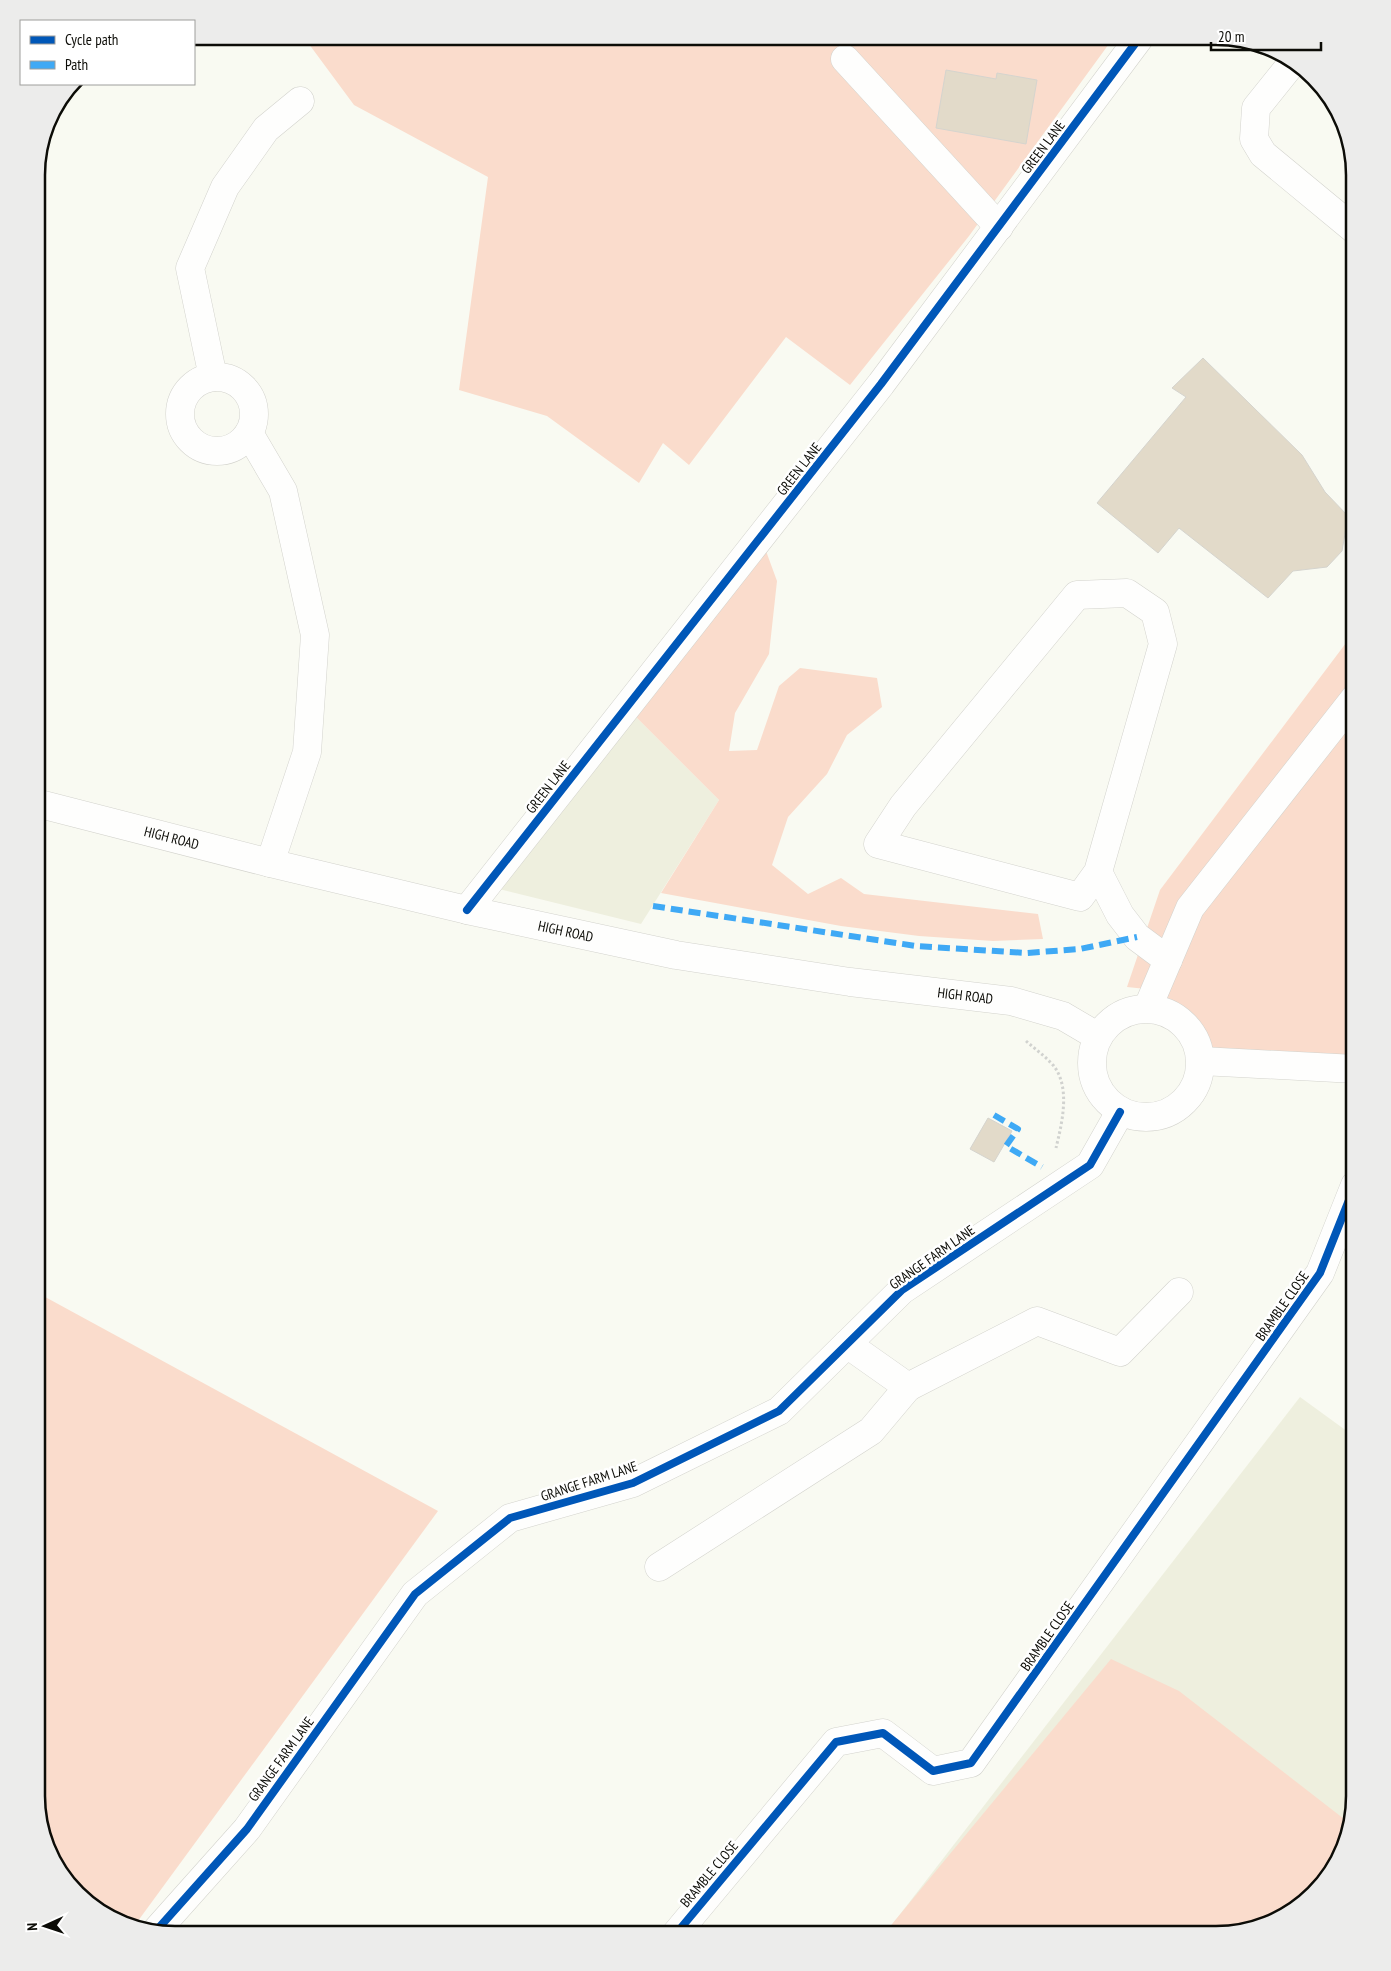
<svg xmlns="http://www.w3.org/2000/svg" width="1391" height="1971" viewBox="0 0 1391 1971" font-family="'PT Sans Narrow',sans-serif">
<rect width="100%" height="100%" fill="#f9faf2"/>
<g fill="#eeefde">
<path d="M635,716L719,800L641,924L495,888Z"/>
<path d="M1300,1397L1355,1437V1796L1336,1866L1286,1916L1216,1935H884Z"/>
</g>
<g fill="#fadccc">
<path d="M303,36L1114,37L969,236L850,385L786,337L689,465L663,443L639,483L547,416L459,390L488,177L354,105Z"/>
<path d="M766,551L777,581L769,654L735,713L729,751L757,750L779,686L800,668L877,678L882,707L847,735L827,774L788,817L772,865L808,894L841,878L864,894L1038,914L1043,939L993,941L919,936L841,926L661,893L719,800L635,716Z"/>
<path d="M1355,631V1069L1201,1061L1164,1010L1165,991L1127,987L1160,890Z"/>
<path d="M36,1292L438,1511L135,1925L105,1916L55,1866L36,1796Z"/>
<path d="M1111,1659L1179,1691L1348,1822L1336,1866L1286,1916L1216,1935H883Z"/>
</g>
<g fill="#e2dac9" stroke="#d5d4ce">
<path d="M946,70L996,79L997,73L1037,80L1026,144L936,128Z"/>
<path d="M1203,358L1302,455L1325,492L1348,516L1342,551L1327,567L1293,571L1268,598L1179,528L1158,553L1097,503L1186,397L1172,388Z"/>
<path d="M988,1118L1012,1131L994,1162L970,1149Z"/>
<path d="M1355,1604V1620L1347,1614Z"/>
</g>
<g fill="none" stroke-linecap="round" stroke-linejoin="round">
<g stroke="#d3d3cd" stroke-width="29">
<g id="minor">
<path d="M845,59L999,227"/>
<path d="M1293,62L1256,108L1254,139L1263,154L1355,230"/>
<path d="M213,377L190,268L225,187L266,129L300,101"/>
<circle cx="217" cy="414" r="37"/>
<path d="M249,433L283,491L315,635L307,752L270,863"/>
<path d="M1098,872L1163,644L1155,612L1127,593L1077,595L903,806L878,844L1080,897L1098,872L1120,915L1137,937L1168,960"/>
<path d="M467,910L881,384L1140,37"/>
<path d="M1148,1007L1190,908L1355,698"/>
<path d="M847,1344L908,1387L1037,1321L1120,1352L1179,1292"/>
<path d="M659,1567L871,1431L908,1387"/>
<path d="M156,1931L247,1829L415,1594L510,1518L633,1483L779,1411L902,1290L1090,1165L1120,1112"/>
<path d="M675,1935L836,1742L883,1733L933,1771L971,1763L1320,1273L1355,1185"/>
</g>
</g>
<g stroke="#d3d3cd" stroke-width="29">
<g id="major">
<path id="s1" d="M36,803L270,863L467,910L676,955L850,982L1011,1001L1063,1016L1097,1036"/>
<circle cx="1146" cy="1063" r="54"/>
<path d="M1201,1061L1355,1069"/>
</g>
</g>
<path stroke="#d1d2cf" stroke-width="3" stroke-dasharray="2.5 2.5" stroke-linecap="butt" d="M1026,1041C1035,1049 1045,1056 1053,1065C1071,1087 1062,1123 1056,1148"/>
<use href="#minor" stroke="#fefefd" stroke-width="28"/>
<use href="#major" stroke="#fefefd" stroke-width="28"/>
<g stroke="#3fa9f5" stroke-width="6" stroke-dasharray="12 6" stroke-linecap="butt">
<path d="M653,906L916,946L1027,953L1080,949L1137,937"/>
<path d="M994,1115L1018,1129L1006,1146L1042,1167"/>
</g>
<g stroke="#fff" stroke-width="11">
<g id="cycleway">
<path d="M467,910L881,384L1140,37"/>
<path d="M156,1931L247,1829L415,1594L510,1518L633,1483L779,1411L902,1290L1090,1165L1120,1112"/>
<path d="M675,1935L836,1742L883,1733L933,1771L971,1763L1320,1273L1355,1185"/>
</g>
</g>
<use href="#cycleway" stroke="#0057b8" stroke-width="8"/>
</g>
<g text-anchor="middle" stroke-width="5" stroke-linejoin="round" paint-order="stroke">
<g font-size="14" fill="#0c0c07" stroke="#fff">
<text transform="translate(1043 147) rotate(-53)" y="5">GREEN LANE</text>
<text transform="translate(799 469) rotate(-52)" y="5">GREEN LANE</text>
<text transform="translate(548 787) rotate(-52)" y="5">GREEN LANE</text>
<text dy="5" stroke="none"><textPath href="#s1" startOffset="140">HIGH ROAD</textPath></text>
<text dy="5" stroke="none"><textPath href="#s1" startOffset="545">HIGH ROAD</textPath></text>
<text dy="5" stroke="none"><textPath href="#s1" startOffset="950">HIGH ROAD</textPath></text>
<text transform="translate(932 1257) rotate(-35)" y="5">GRANGE FARM LANE</text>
<text transform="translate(1282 1306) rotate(-55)" y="5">BRAMBLE CLOSE</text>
<text transform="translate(589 1481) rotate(-18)" y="5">GRANGE FARM LANE</text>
<text transform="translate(1047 1636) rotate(-55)" y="5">BRAMBLE CLOSE</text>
<text transform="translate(281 1759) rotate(-54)" y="5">GRANGE FARM LANE</text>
<text transform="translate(709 1874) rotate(-50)" y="5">BRAMBLE CLOSE</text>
</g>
</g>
<path d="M0 0H1391V1971H0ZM175 45H1216A130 130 0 0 1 1346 175V1796A130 130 0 0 1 1216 1926H175A130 130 0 0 1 45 1796V175A130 130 0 0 1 175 45Z" fill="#ececeb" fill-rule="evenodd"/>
<path fill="none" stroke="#0c0c07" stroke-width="2.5" d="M175 45H1216A130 130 0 0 1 1346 175V1796A130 130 0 0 1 1216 1926H175A130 130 0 0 1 45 1796V175A130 130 0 0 1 175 45Z"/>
<rect x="20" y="20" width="175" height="65" fill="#ffffff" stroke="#9e9e9c"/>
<rect x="30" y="36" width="25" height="8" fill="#0057b8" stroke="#9e9e9c"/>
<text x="65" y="45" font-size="15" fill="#0c0c07">Cycle path</text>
<rect x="30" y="61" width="25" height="8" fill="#3fa9f5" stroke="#9e9e9c"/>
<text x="65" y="70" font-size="15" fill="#0c0c07">Path</text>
<g transform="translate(45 1926) rotate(267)" stroke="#ffffff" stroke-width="4" paint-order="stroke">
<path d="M0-4L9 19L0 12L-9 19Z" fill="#0c0c07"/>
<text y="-8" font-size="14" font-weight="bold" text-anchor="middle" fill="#0c0c07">N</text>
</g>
<path d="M1211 42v8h110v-8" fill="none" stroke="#0c0c07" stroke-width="2.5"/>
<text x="1218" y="42" font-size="15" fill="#0c0c07" stroke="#ffffff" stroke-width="4" paint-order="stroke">20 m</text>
</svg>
